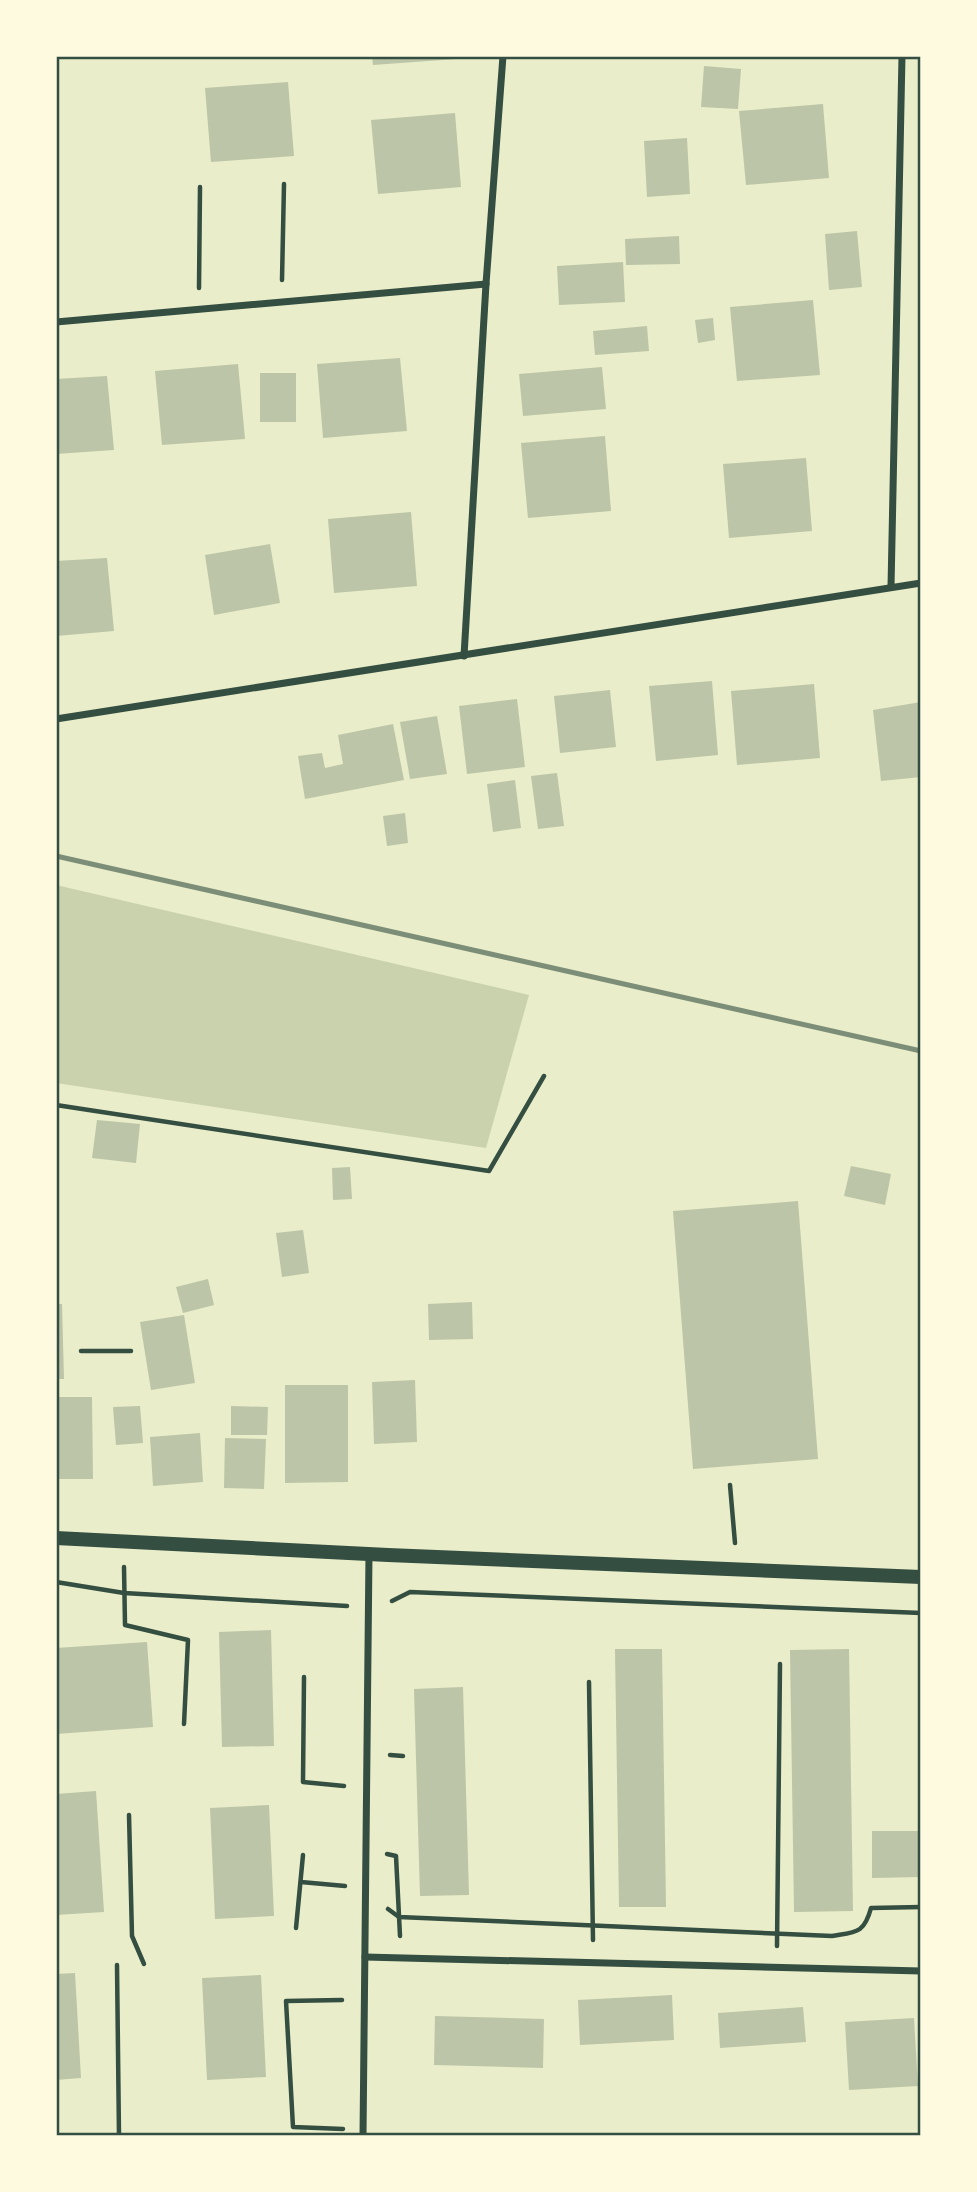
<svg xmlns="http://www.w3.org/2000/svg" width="977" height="2192" viewBox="0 0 977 2192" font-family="'PT Sans Narrow',sans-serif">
<rect width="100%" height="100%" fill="#e9edc9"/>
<path fill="#cad2ad" d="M56,885L529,995L486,1148L56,1083Z"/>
<g fill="#bcc5a7">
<path d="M372,56H456V59L373,65Z"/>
<path d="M704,66L741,69L738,109L701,107Z"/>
<path d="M288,82L294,156L211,162L205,88Z"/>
<path d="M823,104L829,178L746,185L739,111Z"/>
<path d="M455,113L461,187L378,194L371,120Z"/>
<path d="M687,138L690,194L647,197L644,141Z"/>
<path d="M857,231L862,287L829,290L825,234Z"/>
<path d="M679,236L680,264L626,265L625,239Z"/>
<path d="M623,262L625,302L559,305L557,266Z"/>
<path d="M813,300L820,375L737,381L730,307Z"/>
<path d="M713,318L715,340L698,343L695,320Z"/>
<path d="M647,326L649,351L595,355L593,331Z"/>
<path d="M400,358L407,431L323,438L317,364Z"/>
<path d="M238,364L245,439L162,445L155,371Z"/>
<path d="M602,367L606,409L523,416L519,374Z"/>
<rect x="260" y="373" width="36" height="49"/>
<path d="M107,376L114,450L56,454V379Z"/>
<path d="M605,436L611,511L528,518L521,443Z"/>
<path d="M806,458L812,531L729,538L723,464Z"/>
<path d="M411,512L417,586L334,593L328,519Z"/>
<path d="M270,544L280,603L214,615L205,555Z"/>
<path d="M107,558L114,631L56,636V561Z"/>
<path d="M712,681L718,755L656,761L649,686Z"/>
<path d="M814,684L820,758L737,765L731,691Z"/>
<path d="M610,690L616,747L560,753L554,696Z"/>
<path d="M517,699L525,767L467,774L459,706Z"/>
<path d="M921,702V777L881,781L873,710Z"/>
<path d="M437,716L447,774L410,779L400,722Z"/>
<path d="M393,724L404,780L305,799L298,756L322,753L325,768L343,764L338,735Z"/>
<path d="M557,773L564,826L538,829L531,776Z"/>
<path d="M515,780L521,828L493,832L487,784Z"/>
<path d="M405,813L408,843L387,846L383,816Z"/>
<path d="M97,1120L140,1124L136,1163L92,1158Z"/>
<path d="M851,1166L891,1174L885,1205L844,1196Z"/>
<path d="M350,1167L352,1199L333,1200L332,1168Z"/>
<path d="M798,1201L818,1459L693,1469L673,1211Z"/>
<path d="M303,1230L309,1273L282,1277L276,1233Z"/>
<path d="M208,1279L214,1305L183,1313L176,1287Z"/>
<path d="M472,1302L473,1339L429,1340L428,1304Z"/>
<path d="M56,1304H62L64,1379H56Z"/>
<path d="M184,1315L195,1383L151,1390L140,1322Z"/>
<path d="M415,1380L417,1442L374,1444L372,1382Z"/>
<path d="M285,1385H348V1482L285,1483Z"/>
<path d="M56,1397H92L93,1479H56Z"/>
<path d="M140,1406L143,1443L116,1445L113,1407Z"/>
<path d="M231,1406L268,1407L267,1435H231Z"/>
<path d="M200,1433L203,1482L153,1486L150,1437Z"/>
<path d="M225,1438L266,1439L264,1489L224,1488Z"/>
<path d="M271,1630L274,1746L222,1747L219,1632Z"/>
<path d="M147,1642L153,1727L56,1734V1648Z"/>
<path d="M615,1649H662L666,1907H619Z"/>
<path d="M849,1649L853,1911L794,1912L790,1650Z"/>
<path d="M463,1687L469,1895L420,1896L414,1689Z"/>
<path d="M96,1791L104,1912L56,1915V1794Z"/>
<path d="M269,1805L274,1916L215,1919L210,1808Z"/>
<path d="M872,1831H921V1877L872,1878Z"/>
<path d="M75,1973L81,2078L56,2080V1974Z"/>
<path d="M261,1975L266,2077L207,2080L202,1978Z"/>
<path d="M672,1995L674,2040L580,2045L578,2000Z"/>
<path d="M803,2007L806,2042L720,2048L718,2013Z"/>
<path d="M435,2016L544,2019L543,2068L434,2065Z"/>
<path d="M914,2018L918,2086L849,2090L845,2022Z"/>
</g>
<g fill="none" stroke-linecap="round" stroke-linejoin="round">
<g stroke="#344e41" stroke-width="4.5">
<path d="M282,280L284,184"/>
<path d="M199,288L200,187"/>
<path d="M56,1105L489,1171L544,1076"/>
<path d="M81,1351H131"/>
<path d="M730,1485L735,1543"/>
<path d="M124,1567L125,1625L188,1640L184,1724"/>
<path d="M56,1582L124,1593L347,1606"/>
<path d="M392,1601L410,1592L921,1613"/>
<path d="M304,1677L303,1782L344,1786"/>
<path d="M589,1682L593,1940"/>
<path d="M390,1755L403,1756"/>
<path d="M129,1815L132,1936L144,1964"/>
<path d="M387,1854L396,1856L400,1936"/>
<path d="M301,1882L345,1886"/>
<path d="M388,1909L399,1917L832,1936C856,1932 864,1934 871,1908L921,1907"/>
<path d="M296,1928L303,1855"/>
<path d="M777,1946L780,1664"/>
<path d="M117,1965L119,2136"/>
<path d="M342,2000L286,2001L293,2127L343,2129"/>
</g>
<g stroke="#344e41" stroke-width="7">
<path d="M56,322L486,284"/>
<path d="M891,587L902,56"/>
<path d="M464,656L486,284L503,56"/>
<path d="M56,719L921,583"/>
<path d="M365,1957L921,1971"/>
<path d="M363,2136L369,1554"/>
</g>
<path stroke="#344e41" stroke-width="14" d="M56,1538L388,1555L921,1577"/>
<path stroke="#7c8e77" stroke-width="5" d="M56,856L921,1051"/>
</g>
<rect width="977" height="2192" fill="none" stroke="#fefae0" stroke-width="116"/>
<rect x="58" y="58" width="861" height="2076" fill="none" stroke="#344e41" stroke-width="2.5"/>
</svg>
